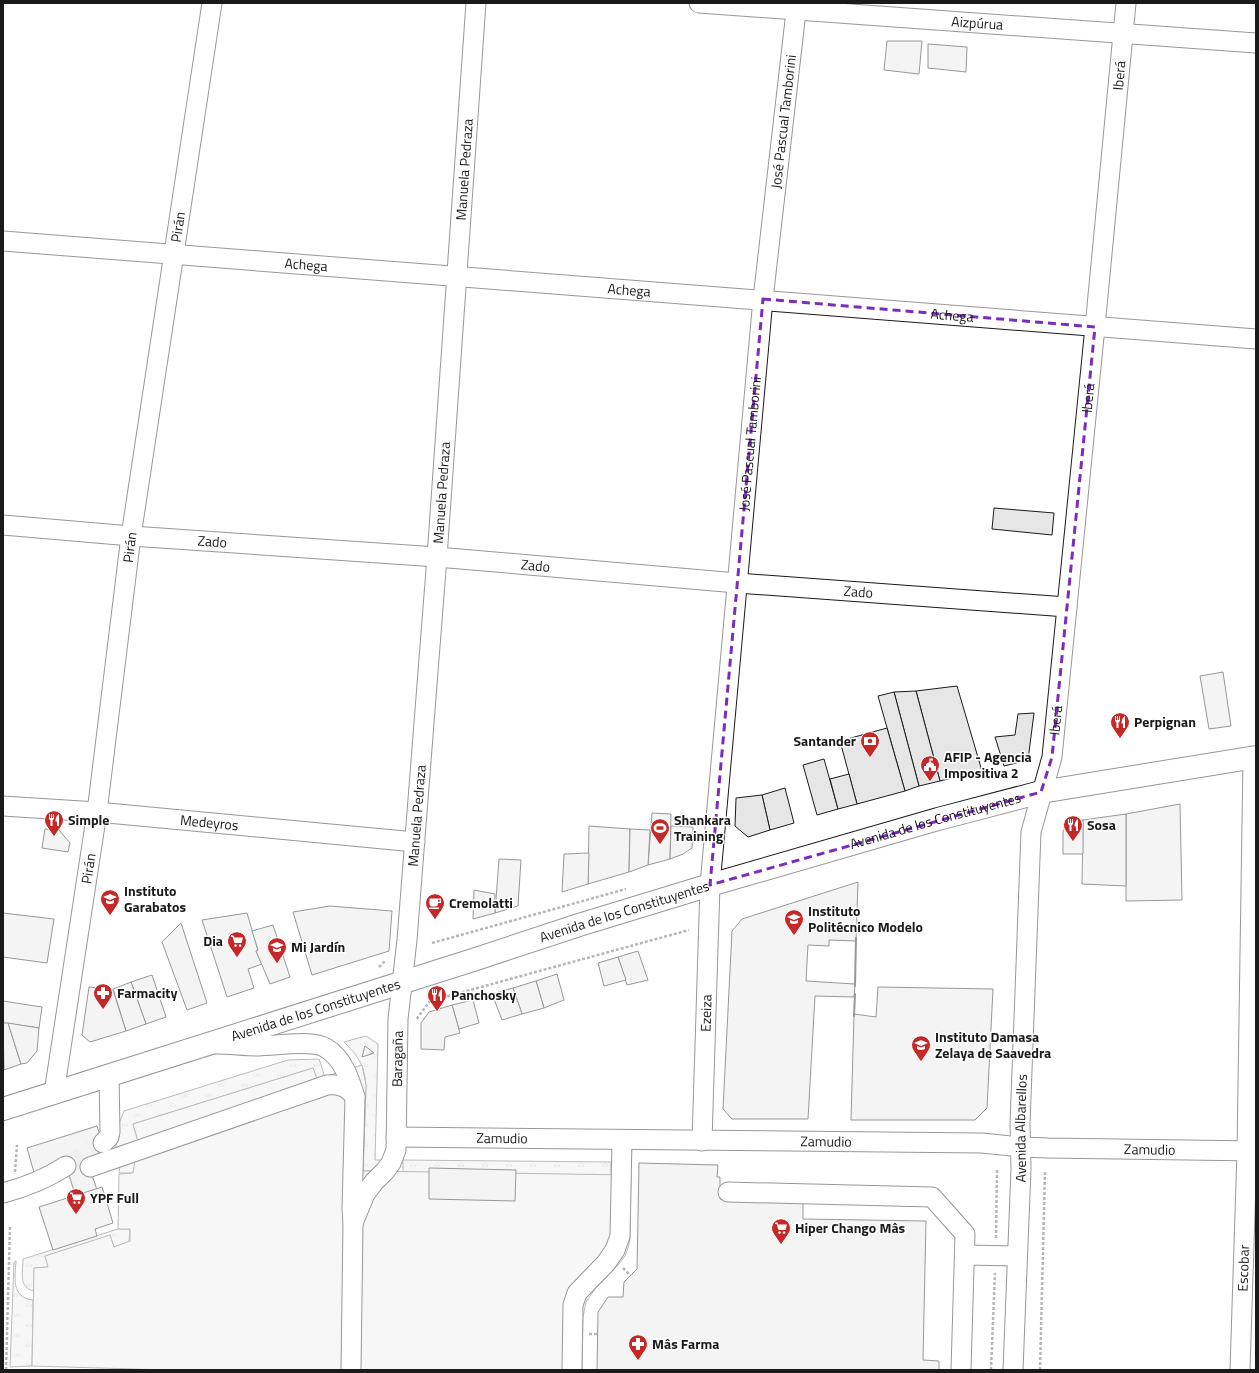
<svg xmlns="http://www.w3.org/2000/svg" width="1259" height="1373" viewBox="0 0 1259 1373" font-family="'Titillium Web',sans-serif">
<defs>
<pattern id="grass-tufts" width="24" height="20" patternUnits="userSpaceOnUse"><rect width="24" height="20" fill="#ededed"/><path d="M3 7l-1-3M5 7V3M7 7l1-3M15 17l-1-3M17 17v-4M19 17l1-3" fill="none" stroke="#cbcbcb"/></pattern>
</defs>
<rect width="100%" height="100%" fill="#fff"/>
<g fill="url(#grass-tufts)" stroke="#6a6a6a">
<path d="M366,1036L378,1044L375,1160H384L376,1170L363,1171L366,1085C364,1064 358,1056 344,1042Z"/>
<path d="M319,1059L325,1077L317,1079L313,1068L133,1124L138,1141L116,1148V1131L124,1111L288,1060Z"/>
<path d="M136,1159L133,1173H119L120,1165Z"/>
<path d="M403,1160L611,1162V1175L403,1172Z"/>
<path d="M118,1229H130L129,1242L114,1247L110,1236L45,1256L49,1267L34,1268V1291C18,1288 23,1271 23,1259Z"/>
<path d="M16,1261C15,1277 11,1298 33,1300L32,1366L10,1367L14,1262Z"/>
</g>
<path fill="#ededed" stroke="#6a6a6a" d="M362,1065L366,1085L363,1171L631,1175L630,1239L628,1248L625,1256L619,1264L595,1289L586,1302L583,1317L582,1370H168L32,1366L34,1268L48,1267L45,1256L110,1235L114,1247L130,1241V1229H118L119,1174L133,1173L138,1141L133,1124L313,1068L317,1079Z"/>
<g fill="#e6e6e6" stroke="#1a1a1a">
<path d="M887,41H922L919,74L884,70Z"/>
<path d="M928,44L967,47L966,72L928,68Z"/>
<path d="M994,508L1054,513L1052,535L992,529Z"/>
<path d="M1223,672L1231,726L1209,729L1200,676Z"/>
<path d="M957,686L982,771L940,781L916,691Z"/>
<path d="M916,691L940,781L919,786L894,692Z"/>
<path d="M894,692L919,786L905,791L878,696Z"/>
<path d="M1034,713L1028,760L1004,766L995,737L1015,735L1018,714Z"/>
<path d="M887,728L905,791L857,804L840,741Z"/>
<path d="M824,759L838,809L817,815L803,765Z"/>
<path d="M849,774L857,804L838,809L830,779Z"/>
<path d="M785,788L794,823L770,830L762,795Z"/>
<path d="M762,795L770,830L748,837L735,826L736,798Z"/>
<path d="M1180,804L1182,900L1126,901V814Z"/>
<path d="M652,813L671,814L670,859L648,865Z"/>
<path d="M1126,814V886L1082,884L1083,820Z"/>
<path d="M1072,820H1083V854H1063V831Z"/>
<path d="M589,826L630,829L629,872L588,884Z"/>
<path d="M671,826L693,827L692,848L683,854L670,859Z"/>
<path d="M45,829L59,830L70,843L68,852L42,848Z"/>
<path d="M630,829L650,830L648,865L629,872Z"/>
<path d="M589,853L588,884L562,892L564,854Z"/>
<path d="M499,859L521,860L518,906L495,913Z"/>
<path d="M858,882L856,941L829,940V946L808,945L806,981L855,984L854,997L815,996L808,1119H732L723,1109L732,931L742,919Z"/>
<path d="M474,890L495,894V913L473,919Z"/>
<path d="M330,906L392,911L389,951L312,975L293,912Z"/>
<path d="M3,913L54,919L47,963L3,957Z"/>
<path d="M247,913L258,950L256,951L262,964L248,969L254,988L227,997L202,920Z"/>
<path d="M181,923L207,1003L187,1010L162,942Z"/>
<path d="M273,925L290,977L270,984L256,951L258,950L252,931Z"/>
<path d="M638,951L648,980L627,985L618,957Z"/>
<path d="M618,957L626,980L604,986L598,963Z"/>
<path d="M557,974L564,1000L544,1008L536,981Z"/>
<path d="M152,975L166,1017L146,1024L131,982Z"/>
<path d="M536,981L544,1008L522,1014L513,988Z"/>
<path d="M131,982L146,1024L126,1031L113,989Z"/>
<path d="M89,987L113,990L126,1031L90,1042L82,1035Z"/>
<path d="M878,987L993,989L987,1108L975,1120H851L854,1014L876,1017Z"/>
<path d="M513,988L522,1014L502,1020L492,994Z"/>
<path d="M473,1000L479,1023L459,1029L452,1005Z"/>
<path d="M3,1001L42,1007L39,1028L3,1023Z"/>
<path d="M452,1005L460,1033L445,1037L444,1050L421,1049V1023L429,1012Z"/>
<path d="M3,1023H8L21,1064L4,1070Z"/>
<path d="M8,1023L39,1028L37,1051L27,1063L21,1064Z"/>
<path d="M365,1046L374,1053L362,1057Z"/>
<path d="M97,1126L106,1154L87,1160L98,1193L77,1200L66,1166L35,1176L27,1148Z"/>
<path d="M639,1163L718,1165L717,1177H720V1199L803,1201V1219L926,1221L923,1360L939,1361V1370H597L598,1312L608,1297H623L624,1282L637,1269Z"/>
<path d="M429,1168L516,1170L515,1201L429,1199Z"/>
<path d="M102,1187L113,1223L95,1229L97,1236L53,1250L39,1207Z"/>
</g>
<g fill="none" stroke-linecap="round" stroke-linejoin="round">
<path stroke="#ddd" stroke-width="19" stroke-dasharray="19 10" stroke-linecap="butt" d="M66,1166L103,1143"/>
<g stroke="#1a1a1a" stroke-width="21">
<g id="minor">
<path id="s1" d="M699,3C885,18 1071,28 1256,43"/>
<path id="s2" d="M3,241L1256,339"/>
<path id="s3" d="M3,525L131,536L437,557L737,583L1067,607"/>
<path id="s4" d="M3,806L97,812L415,842"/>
<path d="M216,1044C230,1044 245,1046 259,1046C276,1046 312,1039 326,1048C343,1058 350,1080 355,1097L352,1209L353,1223L351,1370"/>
<path id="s5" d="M54,1093L97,812L131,536L212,3"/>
<path id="s6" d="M396,1137L982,1143L1021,1147L1048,1148L1256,1151"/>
<path id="s7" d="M702,1141L710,885L763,299L797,3"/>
<path d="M103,1143L109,1137L110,1132L109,1075"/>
<path d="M90,1167L327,1085C340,1084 347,1087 355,1097"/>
<path d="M728,1192L932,1197L965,1234L961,1370"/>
<path d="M3,1193C26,1187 46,1179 66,1166"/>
<path id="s8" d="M353,1223L365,1194L374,1182L385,1171L391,1163L396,1150L398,1019L407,940L437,557L476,3"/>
<path d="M965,1255L1017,1256"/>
<path d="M572,1370L573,1305L577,1293L606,1263L615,1250L620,1236L622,1140"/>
<path id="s9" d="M1013,1370L1021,1169L1020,1124L1031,832L1052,757L1095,327L1126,3"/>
<path id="s10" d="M1240,1370L1247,1151L1253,758"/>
</g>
</g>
<g stroke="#1a1a1a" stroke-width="24">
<g id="major">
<path id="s11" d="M3,1109L473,960L579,925L710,885L938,819L1041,792L1256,757"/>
</g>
</g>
<g stroke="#5f5f5f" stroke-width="2.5" stroke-dasharray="3 2" stroke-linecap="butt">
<path d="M432,943L626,889"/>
<path d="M379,967L386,960"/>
<path d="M417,1019L418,1017L430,1001L689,930"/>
<path d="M15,1172L17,1145"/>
<path d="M996,1238L997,1168"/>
<path d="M623,1268L630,1275"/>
<path d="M589,1334H598"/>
<path d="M6,1370L10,1227"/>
<path d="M991,1370L995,1273"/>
<path d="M1040,1370L1045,1171"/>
</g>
<use href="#minor" stroke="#fff" stroke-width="19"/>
<use href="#major" stroke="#fff" stroke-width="22"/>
<g stroke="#1a1a1a" stroke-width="2">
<path d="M855,986L856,938"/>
<path d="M854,1016L855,994"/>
</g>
</g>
<path d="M0 0H1259V1373H0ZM763,299L1095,327L1052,757L1041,792L710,885Z" fill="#fff" fill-opacity=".55" fill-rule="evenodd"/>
<path fill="none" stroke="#7b2cbf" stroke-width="3" stroke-dasharray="8 5" stroke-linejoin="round" d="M763,299L1095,327L1052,757L1041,792L710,885Z"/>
<defs>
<g id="restaurant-pin" transform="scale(1)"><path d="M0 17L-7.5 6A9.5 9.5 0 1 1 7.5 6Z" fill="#c62828" stroke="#fff"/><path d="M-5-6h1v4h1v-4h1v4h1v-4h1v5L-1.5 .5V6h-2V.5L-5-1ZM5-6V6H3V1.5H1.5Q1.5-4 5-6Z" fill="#fff"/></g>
<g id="bank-pin" transform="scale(1)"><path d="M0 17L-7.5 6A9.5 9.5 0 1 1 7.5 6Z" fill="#c62828" stroke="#fff"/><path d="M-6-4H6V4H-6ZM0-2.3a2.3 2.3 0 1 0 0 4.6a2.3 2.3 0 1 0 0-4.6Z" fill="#fff"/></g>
<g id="civic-pin" transform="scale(1)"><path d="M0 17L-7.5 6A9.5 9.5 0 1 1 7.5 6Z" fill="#c62828" stroke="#fff"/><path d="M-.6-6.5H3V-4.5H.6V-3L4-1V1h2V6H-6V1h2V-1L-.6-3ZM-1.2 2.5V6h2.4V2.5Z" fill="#fff"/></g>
<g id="stadium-pin" transform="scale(1)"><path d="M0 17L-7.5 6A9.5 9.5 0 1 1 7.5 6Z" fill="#c62828" stroke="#fff"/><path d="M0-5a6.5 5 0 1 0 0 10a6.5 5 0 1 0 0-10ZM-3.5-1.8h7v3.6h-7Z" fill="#fff"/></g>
<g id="school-pin" transform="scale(1)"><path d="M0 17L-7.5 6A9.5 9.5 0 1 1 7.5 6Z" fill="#c62828" stroke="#fff"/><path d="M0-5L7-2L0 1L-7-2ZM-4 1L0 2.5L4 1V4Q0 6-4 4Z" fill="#fff"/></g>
<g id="cafe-pin" transform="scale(1)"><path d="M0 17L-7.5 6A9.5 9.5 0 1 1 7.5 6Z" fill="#c62828" stroke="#fff"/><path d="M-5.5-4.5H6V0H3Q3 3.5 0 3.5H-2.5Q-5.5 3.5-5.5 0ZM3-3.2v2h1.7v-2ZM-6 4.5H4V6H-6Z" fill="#fff"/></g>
<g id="supermarket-pin" transform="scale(1)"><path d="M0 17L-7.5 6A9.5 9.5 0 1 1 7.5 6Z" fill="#c62828" stroke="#fff"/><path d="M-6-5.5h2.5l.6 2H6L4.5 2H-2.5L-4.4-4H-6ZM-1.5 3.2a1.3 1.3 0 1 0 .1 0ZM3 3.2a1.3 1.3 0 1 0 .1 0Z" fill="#fff"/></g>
<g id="pharmacy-pin" transform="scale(1)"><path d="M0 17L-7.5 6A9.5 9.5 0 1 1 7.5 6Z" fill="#c62828" stroke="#fff"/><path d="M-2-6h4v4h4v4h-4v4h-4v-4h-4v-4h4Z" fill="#fff"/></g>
</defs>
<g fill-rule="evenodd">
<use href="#restaurant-pin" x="1120" y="722"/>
<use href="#bank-pin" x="870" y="741"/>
<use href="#civic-pin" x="930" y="765"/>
<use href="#restaurant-pin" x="54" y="820"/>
<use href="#restaurant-pin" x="1073" y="825"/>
<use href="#stadium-pin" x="660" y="828"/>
<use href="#school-pin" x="110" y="899"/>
<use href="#cafe-pin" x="435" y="903"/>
<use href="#school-pin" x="794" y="919"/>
<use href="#supermarket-pin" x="237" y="941"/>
<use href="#school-pin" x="277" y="947"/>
<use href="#pharmacy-pin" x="103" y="993"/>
<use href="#restaurant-pin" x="437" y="995"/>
<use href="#school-pin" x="921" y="1045"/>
<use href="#supermarket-pin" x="76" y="1198"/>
<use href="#supermarket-pin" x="781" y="1228"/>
<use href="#pharmacy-pin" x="638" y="1344"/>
</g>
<g text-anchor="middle" stroke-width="3" stroke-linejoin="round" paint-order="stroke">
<g font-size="14" fill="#1a1a1a" stroke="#fff">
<text dy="5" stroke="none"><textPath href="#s1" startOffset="279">Aizpúrua</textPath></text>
<text dy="5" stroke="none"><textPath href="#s9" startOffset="1301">Iberá</textPath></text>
<text dy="5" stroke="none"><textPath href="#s7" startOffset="1023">José Pascual Tamborini</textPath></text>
<text dy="5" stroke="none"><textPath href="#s8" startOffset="1069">Manuela Pedraza</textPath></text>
<text dy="5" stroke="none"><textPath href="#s5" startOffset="875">Pirán</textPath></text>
<text dy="5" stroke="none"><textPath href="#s2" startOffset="304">Achega</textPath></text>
<text dy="5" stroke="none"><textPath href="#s2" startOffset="628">Achega</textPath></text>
<text dy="5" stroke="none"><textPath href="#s2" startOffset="952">Achega</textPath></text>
<text dy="5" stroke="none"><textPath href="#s9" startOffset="977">Iberá</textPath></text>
<text dy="5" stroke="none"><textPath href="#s7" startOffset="699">José Pascual Tamborini</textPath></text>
<text dy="5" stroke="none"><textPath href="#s8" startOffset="745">Manuela Pedraza</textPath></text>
<text dy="5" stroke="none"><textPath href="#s3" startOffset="210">Zado</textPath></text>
<text dy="5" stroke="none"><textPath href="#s5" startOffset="551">Pirán</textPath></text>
<text dy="5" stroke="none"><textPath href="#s3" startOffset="534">Zado</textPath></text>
<text dy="5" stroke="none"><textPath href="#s3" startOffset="858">Zado</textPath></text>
<text dy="5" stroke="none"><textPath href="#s9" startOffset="653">Iberá</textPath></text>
<text dy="5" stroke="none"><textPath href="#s8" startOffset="421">Manuela Pedraza</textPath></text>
<text dy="5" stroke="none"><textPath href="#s11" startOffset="976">Avenida de los Constituyentes</textPath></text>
<text dy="5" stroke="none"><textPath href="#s4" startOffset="207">Medeyros</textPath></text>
<text dy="5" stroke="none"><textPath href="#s5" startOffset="227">Pirán</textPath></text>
<text dy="5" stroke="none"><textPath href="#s11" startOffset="652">Avenida de los Constituyentes</textPath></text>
<text dy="5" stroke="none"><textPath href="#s11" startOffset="328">Avenida de los Constituyentes</textPath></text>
<text dy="5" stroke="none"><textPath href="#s7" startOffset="128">Ezeiza</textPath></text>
<text dy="5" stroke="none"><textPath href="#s8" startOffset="177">Baragaña</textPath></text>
<text dy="5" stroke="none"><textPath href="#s9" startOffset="242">Avenida Albarellos</textPath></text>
<text dy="5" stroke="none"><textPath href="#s6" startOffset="106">Zamudio</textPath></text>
<text dy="5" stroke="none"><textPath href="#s6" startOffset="430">Zamudio</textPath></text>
<text dy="5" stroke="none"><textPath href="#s6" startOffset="754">Zamudio</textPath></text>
<text dy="5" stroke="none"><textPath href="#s10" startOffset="102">Escobar</textPath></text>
</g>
<g font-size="14" font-weight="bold" fill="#1a1a1a" stroke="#fff" text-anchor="start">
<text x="1134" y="727">Perpignan</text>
<text x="856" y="746" text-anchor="end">Santander</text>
<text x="944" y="762">AFIP - Agencia<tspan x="944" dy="16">Impositiva 2</tspan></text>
<text x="68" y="825">Simple</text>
<text x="674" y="825">Shankara<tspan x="674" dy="16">Training</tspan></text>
<text x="1087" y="830">Sosa</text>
<text x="124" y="896">Instituto<tspan x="124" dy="16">Garabatos</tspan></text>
<text x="449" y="908">Cremolatti</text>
<text x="808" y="916">Instituto<tspan x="808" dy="16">Politécnico Modelo</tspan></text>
<text x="223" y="946" text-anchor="end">Dia</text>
<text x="291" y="952">Mi Jardín</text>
<text x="117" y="998">Farmacity</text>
<text x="451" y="1000">Panchosky</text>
<text x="935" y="1042">Instituto Damasa<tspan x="935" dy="16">Zelaya de Saavedra</tspan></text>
<text x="90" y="1203">YPF Full</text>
<text x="795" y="1233">Hiper Chango Mâs</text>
<text x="652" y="1349">Mâs Farma</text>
</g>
</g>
<rect width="1259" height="1373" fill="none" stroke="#1a1a1a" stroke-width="8"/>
</svg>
